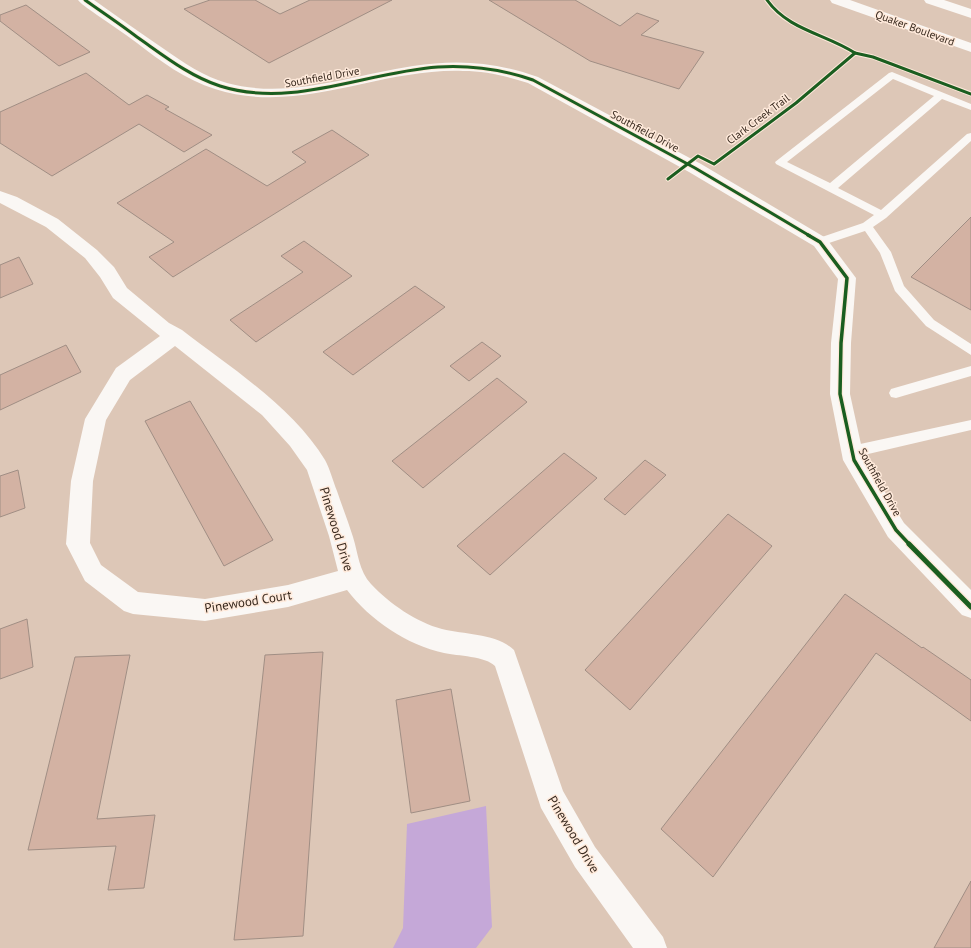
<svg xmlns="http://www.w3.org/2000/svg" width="971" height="948" viewBox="0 0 971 948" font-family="'PT Sans',sans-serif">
<rect width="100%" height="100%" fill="#ddc7b7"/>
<path fill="#c5a8d8" d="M486,806L492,927L476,948H393L403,928L407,824Z"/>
<g fill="#d3b2a3" stroke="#a08e84">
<path d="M210,0H255L280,14L310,0H392L269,63L184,9Z"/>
<path d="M489,0H575L620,26L637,13L659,21L641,35L704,52L679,89L590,61Z"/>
<path d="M26,5L90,52L59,66L0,21V15Z"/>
<path d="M86,73L129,105L147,95L169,107L165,109L212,135L184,152L139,124L52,176L0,143V112Z"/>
<path d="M332,130L369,155L173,277L149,257L174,242L117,203L206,149L267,186L306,162L292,152Z"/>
<path d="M971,217V310L911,277Z"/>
<path d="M304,241L352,276L256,342L230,320L303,272L281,256Z"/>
<path d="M19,257L33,284L0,298V265Z"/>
<path d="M415,286L445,307L353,375L323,352Z"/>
<path d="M482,342L501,356L469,381L450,366Z"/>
<path d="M66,345L81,372L0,410V375Z"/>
<path d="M497,378L527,402L423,488L392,461Z"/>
<path d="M190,401L273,540L224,566L145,421Z"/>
<path d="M564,453L597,478L490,575L457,546Z"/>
<path d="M645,460L666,475L625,515L604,499Z"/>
<path d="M18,470L25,508L0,517V476Z"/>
<path d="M728,514L772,546L630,710L585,670Z"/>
<path d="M845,594L922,648L923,647L971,680V721L876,653L713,877L661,829Z"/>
<path d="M27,619L33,667L0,679V629Z"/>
<path d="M323,652L303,936L234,940L265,655Z"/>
<path d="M130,655L97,819L155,815L144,888L108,890L116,846L28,850L75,657Z"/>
<path d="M451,689L470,801L411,813L396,700Z"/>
<path d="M971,881V948H934Z"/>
</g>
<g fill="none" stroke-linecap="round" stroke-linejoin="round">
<g fill="#faf7f4" fill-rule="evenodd">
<path d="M892,72L971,104V110L942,99L838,188L881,210L967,134L971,133V141L886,218L873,227L891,252L904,286L934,320L971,344V355L926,326L895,291L880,253L865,231L820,246L816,245L814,242L816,239L863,223L874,215L776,164L775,162L889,73ZM893,79L934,96L830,183L787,162Z"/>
<path d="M971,366V376L896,398L891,397L889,393L891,389Z"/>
<path d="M971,420V430L851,458L846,456L844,452L846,448L851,446Z"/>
</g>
<g fill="#faf7f4" fill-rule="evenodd">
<path d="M78,0H94C117,16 140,33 164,49C183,62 204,77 227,83C289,100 352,75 413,66C458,59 495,62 538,77L701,164L826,238L856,278L851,343L850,394L864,458L904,523L971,590V618L962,615L888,537L843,460L830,394L831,343L838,279L814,246L689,172L528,83C506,76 486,71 463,71C378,68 299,116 215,89C186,80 160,61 137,43C124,33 110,24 97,15C91,10 83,6 78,0Z"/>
<path d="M0,191L17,197L58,219L97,250L114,267L127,288L169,323L182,330C230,367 293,407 325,460C330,469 333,481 337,491C342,506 348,521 353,537C358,553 359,571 371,584C390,604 416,622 442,629C466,635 496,633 514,650L563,791L595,847L663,937L667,948H633L575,867L541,808L495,666C485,656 458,656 444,653C407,645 370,620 347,590L288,607L205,621L133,614L124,611L85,581L66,544L71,481L85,419L116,368L160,336L113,298L100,277L85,258L46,227L0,203ZM175,346L262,415L290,446L307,470L329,536L338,571L288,585L205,599L138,592L101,565L90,543L93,481L106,420L130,380Z"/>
</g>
<g fill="#faf7f4" fill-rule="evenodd">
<path d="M830,0H850L971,43V52L832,3Z"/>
<path d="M924,0H944L971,9V18L926,3Z"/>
</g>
<g stroke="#ffeadb" stroke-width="5">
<g id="cycleway-far2">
<path d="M85,0C102,12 120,24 137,37C163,55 189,76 220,86C293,109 365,72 438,67C471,65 501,69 533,80L695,168L810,236"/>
<path d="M855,53L873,57L971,94"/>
<path d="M668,179L698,156L714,164L796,103L855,53C826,34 788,30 767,0"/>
</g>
</g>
<g stroke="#ffeadb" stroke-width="6">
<path id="cycleway-far1" d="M808,235L820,242L847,278L841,343L840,394L854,460L896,530L910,545"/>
</g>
<g stroke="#ffeadb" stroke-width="8">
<path id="cycleway" d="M909,544L971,607"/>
</g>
<use href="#cycleway-far2" stroke="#1b5e20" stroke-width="3"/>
<use href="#cycleway-far1" stroke="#1b5e20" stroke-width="3.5"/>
<use href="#cycleway" stroke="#1b5e20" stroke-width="5"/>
</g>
<g text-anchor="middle" stroke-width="3" stroke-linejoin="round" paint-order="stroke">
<g font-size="11" fill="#38291e" stroke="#ffeadb">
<text transform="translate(915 28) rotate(20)" y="4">Quaker Boulevard</text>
<text transform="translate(322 77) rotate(-10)" y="4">Southfield Drive</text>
<text transform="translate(758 119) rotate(-37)" y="4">Clark Creek Trail</text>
<text transform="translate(645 131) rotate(28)" y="4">Southfield Drive</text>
<text transform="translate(880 482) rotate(61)" y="4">Southfield Drive</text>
</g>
<g font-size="13" fill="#38291e" stroke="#ffeadb">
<text transform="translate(337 529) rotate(73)" y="5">Pinewood Drive</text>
<text transform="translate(248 601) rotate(-9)" y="5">Pinewood Court</text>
<text transform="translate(574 834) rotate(59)" y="5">Pinewood Drive</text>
</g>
</g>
</svg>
